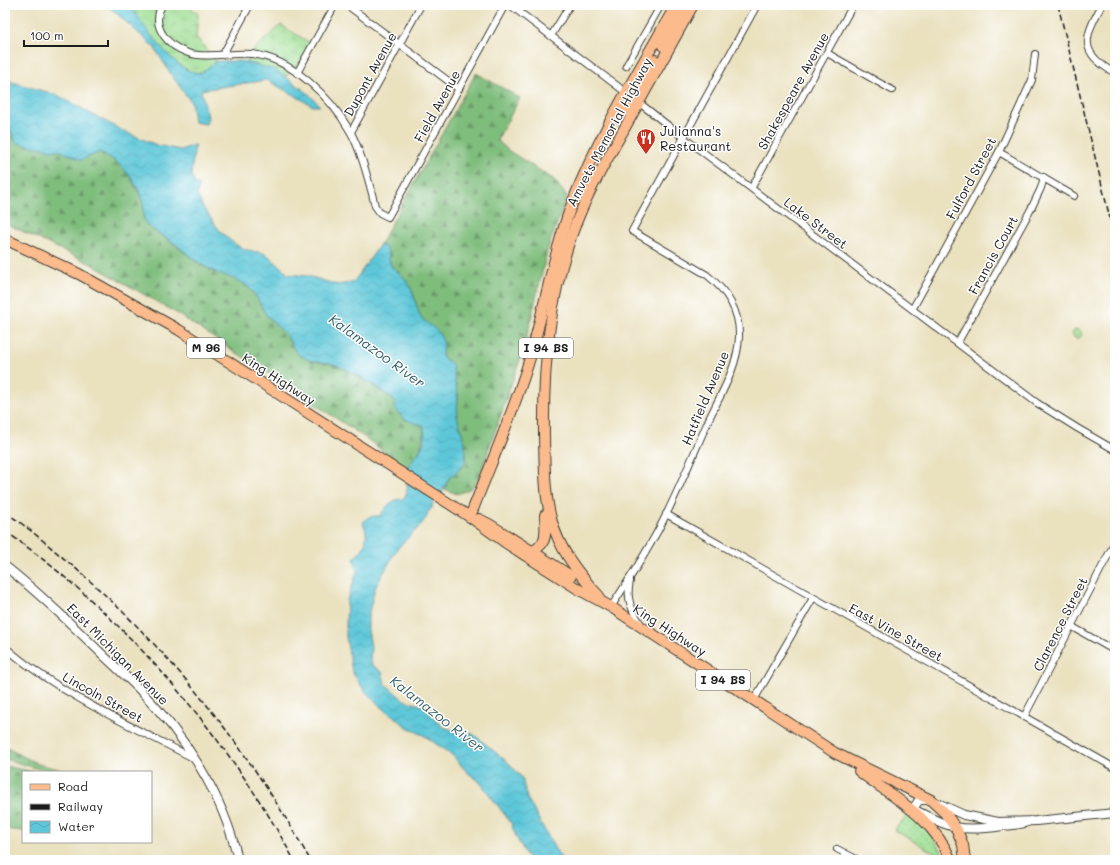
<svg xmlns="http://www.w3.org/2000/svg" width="1120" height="865" viewBox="0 0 1120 865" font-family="Mali,sans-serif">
<defs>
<pattern id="grass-dots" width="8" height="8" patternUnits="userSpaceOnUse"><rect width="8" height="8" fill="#9fde93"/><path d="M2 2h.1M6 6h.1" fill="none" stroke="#88be7e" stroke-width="1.8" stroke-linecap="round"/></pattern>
<pattern id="forest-firs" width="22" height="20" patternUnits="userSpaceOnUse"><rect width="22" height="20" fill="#7fbd7d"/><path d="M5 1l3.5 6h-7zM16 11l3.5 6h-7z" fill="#679966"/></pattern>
<pattern id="wetland-marsh" width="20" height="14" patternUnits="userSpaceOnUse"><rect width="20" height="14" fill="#9fde93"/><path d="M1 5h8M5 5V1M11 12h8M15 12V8" fill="none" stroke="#88be7e"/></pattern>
<pattern id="park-crowns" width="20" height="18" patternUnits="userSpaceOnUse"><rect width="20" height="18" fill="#9fde93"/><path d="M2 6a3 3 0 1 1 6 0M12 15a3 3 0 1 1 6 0" fill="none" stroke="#88be7e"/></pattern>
<pattern id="water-waves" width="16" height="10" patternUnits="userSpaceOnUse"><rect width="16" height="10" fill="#5dc7d9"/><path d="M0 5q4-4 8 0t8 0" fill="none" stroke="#50aaba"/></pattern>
</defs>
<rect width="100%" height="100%" fill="#fff"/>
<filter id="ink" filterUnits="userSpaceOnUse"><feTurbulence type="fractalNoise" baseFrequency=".025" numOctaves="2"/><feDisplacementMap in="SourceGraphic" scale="8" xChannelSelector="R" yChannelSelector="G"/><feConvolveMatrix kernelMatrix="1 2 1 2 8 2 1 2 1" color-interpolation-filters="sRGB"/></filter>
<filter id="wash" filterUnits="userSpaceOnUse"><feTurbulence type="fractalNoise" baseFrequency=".012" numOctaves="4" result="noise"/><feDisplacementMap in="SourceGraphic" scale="16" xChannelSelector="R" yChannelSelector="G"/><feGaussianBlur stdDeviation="0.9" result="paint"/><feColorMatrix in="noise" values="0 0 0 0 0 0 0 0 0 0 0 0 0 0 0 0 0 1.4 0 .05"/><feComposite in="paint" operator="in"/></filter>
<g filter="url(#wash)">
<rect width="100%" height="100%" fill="#eae1bf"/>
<path fill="url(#grass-dots)" stroke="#5e7d58" d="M909,814L927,828L947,860H937L936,854L894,830Z"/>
<g fill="url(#forest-firs)" stroke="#4e6c4c">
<path d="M476,73L520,98L497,140L509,151L553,179L567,196L548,248L524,348L478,480L470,489L457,494L444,489L449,478L465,462L466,457L465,444L457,416L458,395L452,364C434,353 447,350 440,336C435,326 426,325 421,317C418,313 417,308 416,303C411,286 405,276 391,266L387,249L382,245L379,246Z"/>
<path d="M5,115L10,127L52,150H59L87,157L100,152L110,157L127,171L143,201V209L153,230L170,241L198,263L212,271L233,278L247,286L260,300L268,316L286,335L294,349L311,361L332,364L343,368L375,387L396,402L399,414L404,419L421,424L424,430L421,449L408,469L357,432L173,311L89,263L5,223Z"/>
<path d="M5,747L38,764L58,769L63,772H49L5,759Z"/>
<path d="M5,766L33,772H23V831L5,829Z"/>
</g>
<g fill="url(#wetland-marsh)" stroke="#5e7d58">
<path d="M120,5H188L198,14L196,37L216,61L212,77L189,80Z"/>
<path d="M281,25L310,43L303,58L285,78L247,63L252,51Z"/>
</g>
<circle fill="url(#park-crowns)" stroke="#5e7d58" cx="1077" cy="334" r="4.5"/>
<g fill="url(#water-waves)" stroke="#3c727a">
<path d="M107,5H131C139,22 169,60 186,69C190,72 196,72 201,73L216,61H242L276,70L309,94L320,106H313L267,80L201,90L208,117L206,124L194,122L191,102L172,76L154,47Z"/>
<path d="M5,80L57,95L125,132L157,145L180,150L195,145L191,175L195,184H198L199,187L197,194L202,206L220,231L231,241L243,249L263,253L269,256L288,274L308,276L338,285L349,283L353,282L358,276L379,246L382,245L387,249L391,266C404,276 411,284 415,300C417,306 418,312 421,317C426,325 436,325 442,339C447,351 434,354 452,364L458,395L457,416L465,444L466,457L465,462L460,469L449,478L441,494L433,503L432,508L428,512L426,518L419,527L397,549L375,588L368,616V630L371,647L370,659L372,665L382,672L385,684L404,700L423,706L443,727L462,733L473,734L510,764L522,778L527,798L555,849L563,860H529L516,837L511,823L479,781L467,772L453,756L425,736L407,727L378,704L364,690L352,672L346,637V623L347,600L357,572L354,558C365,550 370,536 363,523C366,516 373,516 380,516C386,507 392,498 403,499C412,488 403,481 408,469C413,455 430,447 423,426L404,419L395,408L396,402C383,390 349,369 333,364C323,361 311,363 301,356C293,351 291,341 285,334C280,328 273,323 268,317C260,307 259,297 248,287C237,278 225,277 213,271C197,264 185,251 171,241C163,236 155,232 148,226C141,219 145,209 142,200C135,177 120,162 100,152L81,160L59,150H52L16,143L5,115Z"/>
</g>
</g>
<g filter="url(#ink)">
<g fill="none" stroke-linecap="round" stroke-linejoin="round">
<g stroke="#3b3a34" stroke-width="8">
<g id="minor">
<path d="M162,5C150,27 168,46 188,53C204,59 234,52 252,54C293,59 331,98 350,131C361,150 370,185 375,206L380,213L388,217L505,5"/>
<path d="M347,5L459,89"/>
<path d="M510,5L628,94"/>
<path d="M1102,5C1084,37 1078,53 1115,73"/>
<path d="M551,36L570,5"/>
<path d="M827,53L892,90"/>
<path d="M223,54L250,5"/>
<path d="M626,66L661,5"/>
<path d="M297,73L335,5"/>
<path d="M637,101L684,138L1037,403L1077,428L1115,450"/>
<path d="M351,132L421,5"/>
<path d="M999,152L1074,196"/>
<path d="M752,187L853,5"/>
<path d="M913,308L999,152L1032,80L1035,54"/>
<path d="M958,342L1031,209L1041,188L1044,177"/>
<path d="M666,514L1115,768"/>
<path d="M630,581C626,598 631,610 641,624"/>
<path d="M611,607C631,577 651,546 667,513C682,482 695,451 709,419C721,394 738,366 739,337C740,312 727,291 707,275L632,231L757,5"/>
<path d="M1071,626L1115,651"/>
<path d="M5,647C56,692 133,727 193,758"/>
<path d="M754,700L813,598"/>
<path d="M1024,717L1115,542"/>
<path d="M837,849L858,860"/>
</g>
</g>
<g stroke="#3b3a34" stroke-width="10">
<g id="tertiary">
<path d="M5,566C39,593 70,623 101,653C113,665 125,675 137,687C183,733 224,795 238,860"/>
<path d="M1030,821C1023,825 1011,825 1003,826C960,832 951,829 913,809L919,800H931L964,815L998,822L1036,821L1115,813"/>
</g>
</g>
<g stroke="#3b3a34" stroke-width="12">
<g id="primary">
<path d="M5,239L79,274L179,330L470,517L506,543L578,589L611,607L835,753L931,800L945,813L957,830L963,845L965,860"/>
<path d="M479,519L489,524L571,576"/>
<path d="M859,771C896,800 931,815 951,860"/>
</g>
</g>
<g stroke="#3b3a34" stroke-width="12">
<g id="trunk">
<path d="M663,46L684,5"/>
<path d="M624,111L655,60"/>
<path d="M470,517C490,465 513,414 529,361C545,308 553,253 573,201C600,132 640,69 676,5"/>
<path d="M525,555C548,546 546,536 545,515"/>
<path d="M599,596C545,538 545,508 544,432C543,357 551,280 581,211C592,184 608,158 623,131C646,89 670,47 693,5"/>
</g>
</g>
<use href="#minor" stroke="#fff" stroke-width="6"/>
<use href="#tertiary" stroke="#fff" stroke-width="8"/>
<use href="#primary" stroke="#fbbb8d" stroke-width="10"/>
<use href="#trunk" stroke="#fbbb8d" stroke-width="10"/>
<g stroke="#1c1c1c" stroke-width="1.5" stroke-dasharray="6 3" stroke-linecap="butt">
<path d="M1058,5L1115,239"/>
<path d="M5,512C30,528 51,548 74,567C170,650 249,749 310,860"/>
<path d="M5,531C121,612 227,735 294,860"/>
</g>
</g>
</g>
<defs>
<g id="restaurant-pin" transform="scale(1)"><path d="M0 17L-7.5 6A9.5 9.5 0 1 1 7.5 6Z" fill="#c8321e" stroke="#fff"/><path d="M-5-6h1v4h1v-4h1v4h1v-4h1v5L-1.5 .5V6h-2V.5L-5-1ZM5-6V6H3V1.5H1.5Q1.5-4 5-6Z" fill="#fff"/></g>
</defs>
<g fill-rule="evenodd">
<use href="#restaurant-pin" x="646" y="138"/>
</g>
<g text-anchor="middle" stroke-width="3" stroke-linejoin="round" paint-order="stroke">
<g fill="#fff" stroke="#606060" stroke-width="1">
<rect x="187" y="338" width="38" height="20" rx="3"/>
<rect x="519" y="338" width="54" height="20" rx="3"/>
<rect x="696" y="670" width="54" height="20" rx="3"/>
</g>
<g font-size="12" font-weight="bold" fill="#1c1c1c">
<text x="206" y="352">M 96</text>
<text x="546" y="352">I 94 BS</text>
<text x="723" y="684">I 94 BS</text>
</g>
<g font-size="13" fill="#1c1c1c" stroke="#fff">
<text transform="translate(370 74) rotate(-61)" y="5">Dupont Avenue</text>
<text transform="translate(793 91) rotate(-61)" y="5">Shakespeare Avenue</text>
<text transform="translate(437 106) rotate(-61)" y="5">Field Avenue</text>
<text transform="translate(609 132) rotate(-62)" y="5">Amvets Memorial Highway</text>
<text transform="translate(971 178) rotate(-62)" y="5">Fulford Street</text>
<text transform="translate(816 223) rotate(37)" y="5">Lake Street</text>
<text transform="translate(993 255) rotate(-61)" y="5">Francis Court</text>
<text transform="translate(279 379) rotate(33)" y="5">King Highway</text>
<text transform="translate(705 398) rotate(-67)" y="5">Hatfield Avenue</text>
<text transform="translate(1060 624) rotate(-63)" y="5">Clarence Street</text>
<text transform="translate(670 630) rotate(33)" y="5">King Highway</text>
<text transform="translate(896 632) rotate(29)" y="5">East Vine Street</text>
<text transform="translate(118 654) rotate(45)" y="5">East Michigan Avenue</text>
<text transform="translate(103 697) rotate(29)" y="5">Lincoln Street</text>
</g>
<g font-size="13" fill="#1c1c1c" stroke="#fff" text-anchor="start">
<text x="660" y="136">Julianna's<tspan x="660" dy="15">Restaurant</tspan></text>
</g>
<g font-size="14" font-style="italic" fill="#366068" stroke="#fff">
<text transform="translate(377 351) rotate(36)" y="5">Kalamazoo River</text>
<text transform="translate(437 714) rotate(38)" y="5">Kalamazoo River</text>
</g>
</g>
<rect width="1120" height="865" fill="none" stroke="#fff" stroke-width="20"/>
<rect x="22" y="771" width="130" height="72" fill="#ffffff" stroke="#a4a4a4"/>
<rect x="30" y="784" width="20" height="6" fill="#fbbb8d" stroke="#a4a4a4"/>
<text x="58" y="791" font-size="12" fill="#1c1c1c">Road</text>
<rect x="30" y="804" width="20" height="6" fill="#1c1c1c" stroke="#a4a4a4"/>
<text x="58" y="811" font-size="12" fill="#1c1c1c">Railway</text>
<rect x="30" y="821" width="20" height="12" fill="url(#water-waves)" stroke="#a4a4a4"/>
<text x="58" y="831" font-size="12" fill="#1c1c1c">Water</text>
<path d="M24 40v6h84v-6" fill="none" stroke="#1c1c1c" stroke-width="2"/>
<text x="30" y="40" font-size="12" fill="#1c1c1c" stroke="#ffffff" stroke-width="3" paint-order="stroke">100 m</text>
</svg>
